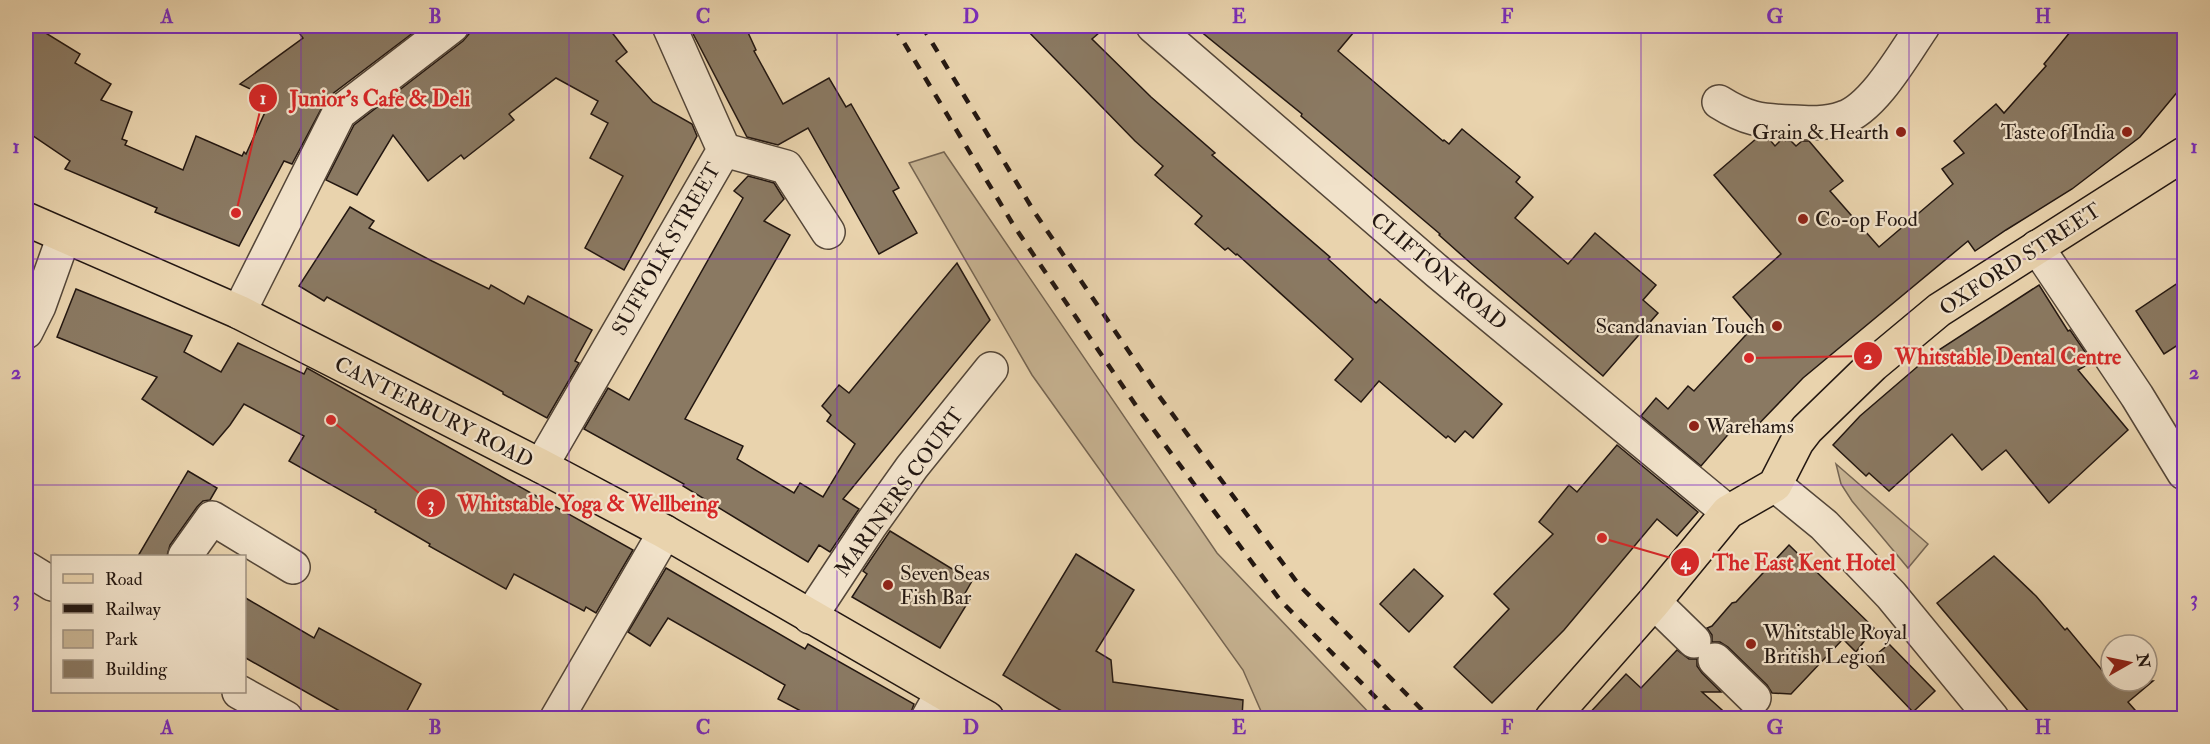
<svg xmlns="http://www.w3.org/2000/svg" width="2210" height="744" viewBox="0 0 2210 744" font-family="'IM FELL Double Pica',serif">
<rect width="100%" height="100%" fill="#e9d3ad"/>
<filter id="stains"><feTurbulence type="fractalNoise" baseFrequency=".00333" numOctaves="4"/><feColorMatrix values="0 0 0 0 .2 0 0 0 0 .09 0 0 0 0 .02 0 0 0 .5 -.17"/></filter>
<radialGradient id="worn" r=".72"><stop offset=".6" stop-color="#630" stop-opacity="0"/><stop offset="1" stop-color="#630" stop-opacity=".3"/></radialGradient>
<g fill="#c7b392" stroke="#756552" stroke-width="1.5">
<path d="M944,152L1217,553L1374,718H1264L1243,670L1032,375L909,163Z"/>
<path d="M1836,464L1928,544L1908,568L1852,501L1841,484Z"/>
</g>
<g fill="#8a7962" stroke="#231711" stroke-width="1.5">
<path d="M294,26H422L327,98L292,164L284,161L239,246L155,212L157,208L65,169L70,161L26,131V44L36,27L80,54L75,63L111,84L101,100L132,112L122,139L127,141L125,145L183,170L196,136L242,156L244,152L246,154L271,99L240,84L303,38Z"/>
<path d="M470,26H607L627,52L616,61L653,102L692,124L697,136L624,270L585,248L623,176L590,158L608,123L591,114L598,101L556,78L509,114L514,120L464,159L461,155L428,181L393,135L357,195L326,180L354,125L463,41L469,34Z"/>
<path d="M689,26H745L756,50L754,51L783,104L829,78L846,107L851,104L899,188L893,191L917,233L879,254L808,128L778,145L747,137Z"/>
<path d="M1023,26H1107L1092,39L1151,97L1215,153L1212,155L1330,257L1328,259L1376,303L1380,299L1502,404L1473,438L1465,431L1455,442L1448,436L1446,438L1379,381L1361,402L1335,380L1353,359L1237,254L1236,255L1228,248L1225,250L1195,224L1202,216L1155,175L1163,166L1135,141Z"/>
<path d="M1194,26H1359L1338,51L1443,141L1444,140L1449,144L1462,129L1520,177L1516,182L1533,197L1515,218L1568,264L1595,233L1656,285L1643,300L1658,313L1603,376L1475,267L1439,235L1440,234L1301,116L1302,114Z"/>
<path d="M2075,26H2184V84L2140,137L2072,189L2006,230L1975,251L1968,241L1803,378L1749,434L1738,423L1701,466L1641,416L1656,398L1668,409L1688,386L1694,391L1756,324L1733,297L1781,254L1714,175L1757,138L1770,140L1775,146L1781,140L1791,141L1796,146L1802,141H1809L1843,181L1830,191L1879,247L1953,184L1942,169L1964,153L1954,141L1996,104L2004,113L2046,66L2044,64Z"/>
<path d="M748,176L774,183L784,199L764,221L790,235L685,419L743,446L737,459L794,493L800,483L823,497L855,444L827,421L831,415L822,406L839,385L849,393L957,263L990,320L843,499L859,509L830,552L819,545L808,562L683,486L684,484L584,429L608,388L629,400L743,198L734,191Z"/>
<path d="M350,207L374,221L369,228L432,261L489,289L491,285L524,304L528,296L592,330L575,361L579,363L547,418L503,394V392L483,381L375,323L327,297L324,301L299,286Z"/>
<path d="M2184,279V341L2164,354L2136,311Z"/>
<path d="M2039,285L2068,331L2070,330L2092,362L2078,370L2128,430L2049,503L2006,450L1982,470L1952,434L1889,491L1869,473L1866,476L1833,445L1860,416L1931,355Z"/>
<path d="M76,289L192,336L184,352L221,372L238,343L304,374L307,368L633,550L596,613L586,607L584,611L514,574L506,589L429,546L430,544L418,537L375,512L376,510L289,461L304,436L244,404L230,425L213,445L142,399L157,377L57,337Z"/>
<path d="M1617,445L1698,512L1677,536L1657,519L1564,630L1492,703L1454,667L1509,609L1494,594L1553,534L1539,522L1569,485L1577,492Z"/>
<path d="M188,471L217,488L210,500L203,501L197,507L170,545L167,556H138Z"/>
<path d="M890,531L972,581L964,595L970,599L940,648L852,597L867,574L863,571Z"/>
<path d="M1789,545L1874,628L1856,652L1843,639L1791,694L1772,693L1767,685L1728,647L1720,642H1712V635L1707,628L1712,626L1732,603L1736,602Z"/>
<path d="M1076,554L1134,590L1096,651L1111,660L1113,682L1243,700L1242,718H1073L1003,675Z"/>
<path d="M1994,556L2036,596L2065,630L2067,628L2111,681H2153L2128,702L2142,718H2034L1937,603Z"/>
<path d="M666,568L805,649L808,644L914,704L909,718H814L778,699L785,685L668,618L650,646L628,632Z"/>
<path d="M1414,569L1443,596L1409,632L1380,604Z"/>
<path d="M244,597L314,638L319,628L421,684L403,718H352L244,657Z"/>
<path d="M1889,644L1935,691L1913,712L1866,663Z"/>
<path d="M1677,650L1689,659H1697V666L1702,673L1721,692H1702L1731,718H1585L1626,674L1641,688Z"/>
</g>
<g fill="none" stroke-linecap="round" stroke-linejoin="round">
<g stroke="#544638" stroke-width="36">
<g id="minor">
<path d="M1153,26L1438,272L1728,512"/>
<path d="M1719,102C1746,119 1760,121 1793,122C1809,123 1826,124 1843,118C1874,108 1905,52 1923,26"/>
<path d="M724,150L786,167L828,232"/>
<path d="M2037,247L2137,396L2184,473"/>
<path d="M239,312L339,113L452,26"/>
<path d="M26,332L39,306L64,236"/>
<path d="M541,466L724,150L669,26"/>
<path d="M1775,485L1824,525L1891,595L1992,718"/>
<path d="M185,556L212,518L293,567"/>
<path d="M26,568L52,584"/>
<path d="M1654,602L1694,641"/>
<path d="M810,617L870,526L912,467L991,369"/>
<path d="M1715,660L1754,698"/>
<path d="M239,692L286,718"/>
<path d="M557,718L665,532"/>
<path d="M928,718L942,693"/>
</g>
</g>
<g stroke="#231711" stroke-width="36">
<g id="major">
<path d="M26,219L239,312L541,466L665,532L987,718"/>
<path d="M1552,718L1654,602L1728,512L1775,485L1797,442L1807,429L1873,365L1939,310L2184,154"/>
</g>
</g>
<use href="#minor" stroke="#f1e2ca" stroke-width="33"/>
<use href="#major" stroke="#e9d3ad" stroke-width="33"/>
<g stroke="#231711" stroke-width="4.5" stroke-dasharray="10 10" stroke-linecap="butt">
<path d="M894,26L1014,226L1139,410L1280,600L1396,718"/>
<path d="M922,26L1035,213L1159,396L1299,585L1430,718"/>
</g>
</g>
<path fill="none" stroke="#7b2cbf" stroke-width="1.5" stroke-opacity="0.55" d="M301,26V718M569,26V718M837,26V718M1105,26V718M1373,26V718M1641,26V718M1909,26V718M26,259H2184M26,485H2184"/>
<g fill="#8f2418" stroke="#f1e2ca" stroke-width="2">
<circle cx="1901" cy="132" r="6"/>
<circle cx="2127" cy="132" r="6"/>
<circle cx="1803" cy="219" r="6"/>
<circle cx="1777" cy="326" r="6"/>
<circle cx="1694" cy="426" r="6"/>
<circle cx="888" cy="585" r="6"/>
<circle cx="1751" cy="644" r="6"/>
</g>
<g text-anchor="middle" stroke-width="4.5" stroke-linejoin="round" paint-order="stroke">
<g font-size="21" fill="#231711" stroke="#f1e2ca" text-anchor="start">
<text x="1889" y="139" text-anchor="end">Grain &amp; Hearth</text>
<text x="2115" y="139" text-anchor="end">Taste of India</text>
<text x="1815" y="226">Co-op Food</text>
<text x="1765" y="333" text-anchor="end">Scandanavian Touch</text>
<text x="1706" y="433">Warehams</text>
<text x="900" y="580">Seven Seas<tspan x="900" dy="24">Fish Bar</tspan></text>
<text x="1763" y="639">Whitstable Royal<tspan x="1763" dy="24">British Legion</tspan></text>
</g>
<g font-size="21" fill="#231711" stroke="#f1e2ca">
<text transform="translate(666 249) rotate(-60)" y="7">SUFFOLK STREET</text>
<text transform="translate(2020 259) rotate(-33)" y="7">OXFORD STREET</text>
<text transform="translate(1439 271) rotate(40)" y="7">CLIFTON ROAD</text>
<text transform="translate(434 412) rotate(27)" y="7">CANTERBURY ROAD</text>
<text transform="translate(899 492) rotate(-54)" y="7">MARINERS COURT</text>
</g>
</g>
<path fill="none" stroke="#d62828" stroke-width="2" d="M236 213L263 98M1749 358L1868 356M331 420L431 503M1602 538L1685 562"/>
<g fill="#d62828" stroke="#f1e2ca" stroke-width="2">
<circle cx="236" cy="213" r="6"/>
<circle cx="1749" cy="358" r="6"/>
<circle cx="331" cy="420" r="6"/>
<circle cx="1602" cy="538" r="6"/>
<circle cx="263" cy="98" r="15"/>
<circle cx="1868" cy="356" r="15"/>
<circle cx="431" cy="503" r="15"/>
<circle cx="1685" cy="562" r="15"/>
</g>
<g font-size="18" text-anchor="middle" font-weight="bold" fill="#fff">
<text x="263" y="104">1</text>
<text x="1868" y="363">2</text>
<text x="431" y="510">3</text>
<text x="1685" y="569">4</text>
</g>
<g font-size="22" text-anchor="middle" font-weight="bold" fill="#d62828" stroke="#f1e2ca" stroke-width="4.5" stroke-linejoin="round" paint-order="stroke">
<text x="380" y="106">Junior's Cafe &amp; Deli</text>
<text x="2008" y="364">Whitstable Dental Centre</text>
<text x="588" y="511">Whitstable Yoga &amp; Wellbeing</text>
<text x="1804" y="570">The East Kent Hotel</text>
</g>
<rect width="2210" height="744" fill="none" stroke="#e9d3ad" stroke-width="66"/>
<rect x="51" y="555" width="195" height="138" fill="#f1e2ca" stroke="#9f9180" stroke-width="1.5"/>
<rect x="63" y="574" width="30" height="9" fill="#e9d3ad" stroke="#9f9180" stroke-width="1.5"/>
<text x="105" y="585" font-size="18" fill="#231711">Road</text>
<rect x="63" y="604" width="30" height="9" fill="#231711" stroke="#9f9180" stroke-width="1.5"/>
<text x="105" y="615" font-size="18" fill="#231711">Railway</text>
<rect x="63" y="630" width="30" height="18" fill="#c7b392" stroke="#9f9180" stroke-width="1.5"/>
<text x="105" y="645" font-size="18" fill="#231711">Park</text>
<rect x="63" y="660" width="30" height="18" fill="#8a7962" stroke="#9f9180" stroke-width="1.5"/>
<text x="105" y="675" font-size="18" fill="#231711">Building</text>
<g transform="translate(2129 663) rotate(81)"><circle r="28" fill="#f1e2ca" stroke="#9f9180" stroke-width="1.5"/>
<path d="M0-4.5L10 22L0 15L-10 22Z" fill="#8f2418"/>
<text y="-9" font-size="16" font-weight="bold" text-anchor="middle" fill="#231711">N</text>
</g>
<rect x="33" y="33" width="2144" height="678" fill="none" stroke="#7b2cbf" stroke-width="2"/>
<g font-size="20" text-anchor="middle" font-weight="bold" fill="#7b2cbf">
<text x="167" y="23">A</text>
<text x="435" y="23">B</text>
<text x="703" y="23">C</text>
<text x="971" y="23">D</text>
<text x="1239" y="23">E</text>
<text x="1507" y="23">F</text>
<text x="1775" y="23">G</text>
<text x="2043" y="23">H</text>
<text x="16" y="153">1</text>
<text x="2194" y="153">1</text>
<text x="16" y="379">2</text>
<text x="2194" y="379">2</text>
<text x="16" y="605">3</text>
<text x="2194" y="605">3</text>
<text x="167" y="734">A</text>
<text x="435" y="734">B</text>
<text x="703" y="734">C</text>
<text x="971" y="734">D</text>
<text x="1239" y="734">E</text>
<text x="1507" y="734">F</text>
<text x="1775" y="734">G</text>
<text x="2043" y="734">H</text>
</g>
<rect width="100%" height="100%" filter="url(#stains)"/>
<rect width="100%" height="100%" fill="url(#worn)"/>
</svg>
